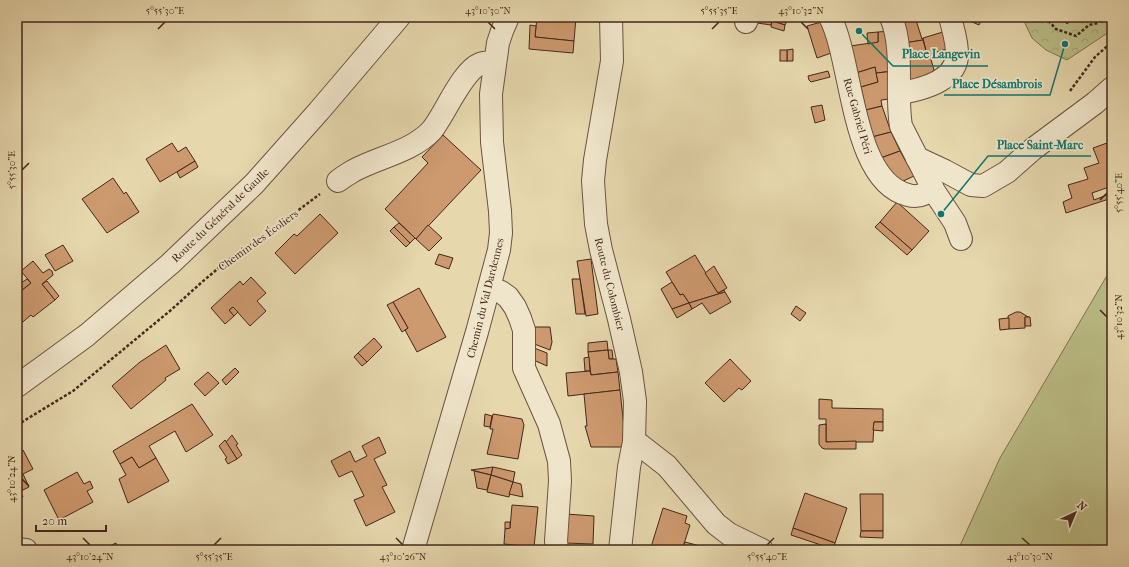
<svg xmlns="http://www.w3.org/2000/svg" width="1129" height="567" viewBox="0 0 1129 567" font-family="'IM FELL French Canon',serif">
<defs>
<pattern id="park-crowns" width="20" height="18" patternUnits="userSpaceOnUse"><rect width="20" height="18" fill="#bbbd86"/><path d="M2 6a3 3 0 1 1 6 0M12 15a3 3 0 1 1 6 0" fill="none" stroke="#a2a273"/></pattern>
</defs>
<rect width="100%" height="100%" fill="#e6d7ad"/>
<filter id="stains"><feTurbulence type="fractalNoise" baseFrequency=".005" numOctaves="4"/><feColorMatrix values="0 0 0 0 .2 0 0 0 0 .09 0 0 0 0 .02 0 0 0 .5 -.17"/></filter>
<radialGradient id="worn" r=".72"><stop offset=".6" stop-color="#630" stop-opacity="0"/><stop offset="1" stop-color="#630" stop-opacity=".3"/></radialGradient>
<path fill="#bbbd86" stroke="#807251" d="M1112,267V550H958L1000,458Z"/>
<path fill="url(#park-crowns)" stroke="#807251" d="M1022,17H1112V30L1067,60L1046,50L1032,38Z"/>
<g fill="#cd996e" stroke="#45271c">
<path d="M537,17H576L574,41L535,37Z"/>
<path d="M758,17H770L768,20Z"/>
<path d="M758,17L768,20L770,17H789L785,25L772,21L771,25L750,22Z"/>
<path d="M895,17H915L922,39L923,38V40L904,43Z"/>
<path d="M961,17H983L979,25Z"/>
<path d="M1061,17H1075L1067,24Z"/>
<path d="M772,21L785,25L784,31L771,27Z"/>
<path d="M825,21L834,52L817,58L807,26Z"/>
<path d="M530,25L536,26L535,37L574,41L573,53L529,49Z"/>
<path d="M891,31L895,71L876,73L875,67L856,73L850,46L878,42V32Z"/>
<path d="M946,31L950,48L927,55L923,38Z"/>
<path d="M878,32V42L868,44L867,33Z"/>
<path d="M923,40L927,55L929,54L930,56L936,77L903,86L904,43Z"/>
<path d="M793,49V61H787V50Z"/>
<rect x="780" y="50" width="7" height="11"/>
<path d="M875,67L878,82L861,87L856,73Z"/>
<path d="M828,71L830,77L811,82L809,80L808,76Z"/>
<path d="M895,71L897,98L881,100L882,106L866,110L861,87L878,82L876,73Z"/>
<path d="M822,105L825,120L815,123L811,107Z"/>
<path d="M882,106L891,132L872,137L866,110Z"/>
<path d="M891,132L900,151L878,159L872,137Z"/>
<path d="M443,135L481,170L416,239L385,209L428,163L422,157Z"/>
<path d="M172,143L178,152L186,147L195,161L160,182L146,159Z"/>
<path d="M1107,143L1112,159V186L1092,193L1094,200L1112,193V198L1066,213L1063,202L1072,198L1068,185L1088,179L1084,168L1099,163L1093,148Z"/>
<path d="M900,151L914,176L897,184L878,159Z"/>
<path d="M195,161L198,167L180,178L177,172Z"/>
<path d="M113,178L124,194L126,192L139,212L107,233L82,199Z"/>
<path d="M897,202L929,231L912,250L880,222Z"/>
<path d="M320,214L338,233L295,274L275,253L294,234L297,236Z"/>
<path d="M880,222L912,250L907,255L875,227Z"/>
<path d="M399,223L415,238L410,243L394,227Z"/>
<path d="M428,225L442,238L429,251L416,239Z"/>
<path d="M394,227L410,243L406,247L390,231Z"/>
<path d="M63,245L73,261L55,271L45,255Z"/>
<path d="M439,254L453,258L449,269L435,264Z"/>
<path d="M695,255L718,293L724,290L725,292L689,303L683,294L680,295L666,272Z"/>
<path d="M591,259L598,314L586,316L577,261Z"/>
<path d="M33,261L43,273L49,269L52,271L53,275L42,284L55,300L33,317L31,315L18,326L17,286L18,285L22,290L31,283L21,271Z"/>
<path d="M714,266L727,288L718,293L705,273Z"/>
<path d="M251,277L266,293L257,301L266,311L250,326L233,307L229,310L234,316L225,324L211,308L240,281L243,285Z"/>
<path d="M27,279L31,283L22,290L18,285Z"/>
<path d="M572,279H580L585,314H576Z"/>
<path d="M47,281L59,296L55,300L42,284Z"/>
<path d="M672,282L680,295L683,294L689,303L672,309L661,289Z"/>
<path d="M419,288L446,337L417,352L405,330L408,328L393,302Z"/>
<path d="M725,292L731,302L710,314L702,303L692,309L689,303Z"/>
<path d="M393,302L408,328L402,332L387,305Z"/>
<path d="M689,303L692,309L677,318L672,309Z"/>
<path d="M796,306L806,313L800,321L791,314Z"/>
<path d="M233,307L238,312L234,316L229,310Z"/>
<path d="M1016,312H1020L1030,318L1025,317V328L1009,329L1008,316Z"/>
<path d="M1025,317H1030L1031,326H1025Z"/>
<path d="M1009,318V329L1000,330L999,319Z"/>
<path d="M528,327H550L552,342L550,350L529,342Z"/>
<path d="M374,338L382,347L367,362L358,353Z"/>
<path d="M607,341L608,350L588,352V343Z"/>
<path d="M166,345L180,369L165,378L166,380L131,409L112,386L140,362Z"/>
<path d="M529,346L547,353V366L529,358Z"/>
<path d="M608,350H612L613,359H609Z"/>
<path d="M608,350L609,359H616L618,372L591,375L588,352Z"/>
<path d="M358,353L367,362L362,366L354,357Z"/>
<path d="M589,357L590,371H585L584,358Z"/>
<path d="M730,359L751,381L742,390L739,388L724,402L705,383Z"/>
<path d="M235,368L239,372L226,385L222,380Z"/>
<path d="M590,371L591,375L618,372L620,390L568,396L566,373Z"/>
<path d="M208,372L219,383L205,396L194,384Z"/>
<path d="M620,390L624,428L622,447H591L585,426H587L584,394Z"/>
<path d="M819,399L832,400V408L883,409V422H874L873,442H826V419H819Z"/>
<path d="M192,404L213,435L186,452L175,431L149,446L156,458L139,468L132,457L120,464L113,451Z"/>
<path d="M485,414L492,416L490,427L484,426Z"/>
<path d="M493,414L522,419L524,425L518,459L487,454L493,429H490Z"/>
<path d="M874,422H883V431L873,430Z"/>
<path d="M826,424V442L856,441V449H825L822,448L819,444V425Z"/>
<path d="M232,435L238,444L236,445L242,455L237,459L226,442Z"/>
<path d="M379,437L386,453L374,459L387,485L382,487L395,512L366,526L354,500L364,496L352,471L339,477L331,461L350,451L355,462L367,456L362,446Z"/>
<path d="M225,440L237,459L228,464L225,459L227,458L219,446Z"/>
<path d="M23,450L33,469L23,474L29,487L17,493V453Z"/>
<path d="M132,457L139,468L156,458L169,481L128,503L119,479L126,475L120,464Z"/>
<path d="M493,467L491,475L471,470Z"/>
<path d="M493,467L515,472L513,482L491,475Z"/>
<path d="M474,471L491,475L487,490L477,488Z"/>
<path d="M77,472L84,484L90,481L93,488L87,491L93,502L59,520L44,490Z"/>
<path d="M491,475L513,482L509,497L487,492Z"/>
<path d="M513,482L521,484L523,497L509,494Z"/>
<path d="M805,493L847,508L835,543L793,528Z"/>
<path d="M21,494L23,497L17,501V496Z"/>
<path d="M860,494H883V531H861Z"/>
<path d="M512,505L538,507L534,547L504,544L505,529L510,528Z"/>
<path d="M663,508L687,516L685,523L690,525L682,550H659L651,547Z"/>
<path d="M566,514L594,516L593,544L564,543Z"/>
<path d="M505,522H510V528L505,529Z"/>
<path d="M793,528L835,543L833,549L791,535Z"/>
<path d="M861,531H883V538L860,537Z"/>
<path d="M685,542L704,547V550H682Z"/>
<path d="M116,543L119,550H101Z"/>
</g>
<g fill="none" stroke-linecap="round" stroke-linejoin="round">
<g stroke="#6d5340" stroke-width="24">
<g id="minor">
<path d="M611,17L612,61L595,160L593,181L596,224L601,250L619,319L631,372L635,401L634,442L629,467L620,550"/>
<path d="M830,17C853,61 851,181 908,195C918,198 925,195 932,187"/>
<path d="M891,17C905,52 895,90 901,126L934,191L955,223L961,239"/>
<path d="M746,22L748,17"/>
<path d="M900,93C919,90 954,82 957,57C958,44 953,29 950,17"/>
<path d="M917,158L945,171L971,185L983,186L1007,172L1033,149L1095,103L1112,88"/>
<path d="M338,181C343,177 348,174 353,171C378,157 412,152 432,130C445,114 462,71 480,64C485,62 490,62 495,62"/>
<path d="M489,288L501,292L508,297L515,307L520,318L524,330V368L549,424L559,461L560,481L556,541L557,550"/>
<path d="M17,386L87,335L170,264L254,184L319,111L399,17"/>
<path d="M634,442L640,445L667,466L716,524L729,534L762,550"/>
<path d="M17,549L26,550"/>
<path d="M413,550L477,332L499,250L501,233L500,211L492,142L491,94L498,43L502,31L508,17"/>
</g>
</g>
<g stroke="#45271c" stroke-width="2.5" stroke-dasharray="3 2" stroke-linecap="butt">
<path d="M1045,17L1056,29L1076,36L1089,25L1098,23L1101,17"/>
<path d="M1070,91L1095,57L1112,42"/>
<path d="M17,425L73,391L171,310L202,282L228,260L257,241L320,194"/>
</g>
<use href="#minor" stroke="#efe5ca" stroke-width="22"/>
</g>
<path fill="none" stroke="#45271c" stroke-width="1.5" d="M488,22L495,29M801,22L808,29M158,29L165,22M712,29L719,22M22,170L29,163M1100,200L1107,193M1100,310L1107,317M22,479L29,486M83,538L90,545M396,538L403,545M1022,538L1030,545M214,545L221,538M767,545L774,538"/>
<g text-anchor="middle" stroke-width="3.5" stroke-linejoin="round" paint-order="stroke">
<g font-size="11" fill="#45271c" stroke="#efe5ca">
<text transform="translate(858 116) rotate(74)" y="4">Rue Gabriel Péri</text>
<text transform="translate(220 215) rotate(-44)" y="4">Route du Général de Gaulle</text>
<text transform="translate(258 240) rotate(-36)" y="4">Chemin des Écoliers</text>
<text transform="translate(610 284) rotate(76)" y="4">Route du Colombier</text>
<text transform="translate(485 298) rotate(-76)" y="4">Chemin du Val Dardennes</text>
</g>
</g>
<path fill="none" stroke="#0f766e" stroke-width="1.5" d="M859 31L893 66H988M1065 44L1050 95H944M941 214L988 156H1091"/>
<g fill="#0f766e" stroke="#efe5ca" stroke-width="1.5">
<circle cx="859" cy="31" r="4"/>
<circle cx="1065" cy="44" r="4"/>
<circle cx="941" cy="214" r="4"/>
</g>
<g font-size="12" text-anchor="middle" font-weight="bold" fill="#0f766e" stroke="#efe5ca" stroke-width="3.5" stroke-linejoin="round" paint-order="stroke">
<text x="941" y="58">Place Langevin</text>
<text x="997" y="88">Place Désambrois</text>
<text x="1040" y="149">Place Saint-Marc</text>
</g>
<rect width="1129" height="567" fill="none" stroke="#e6d7ad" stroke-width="44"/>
<g transform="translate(1075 513) rotate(44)" stroke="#efe5ca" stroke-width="3" paint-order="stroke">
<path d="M0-3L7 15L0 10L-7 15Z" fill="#45271c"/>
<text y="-6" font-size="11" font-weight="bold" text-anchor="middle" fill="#45271c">N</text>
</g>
<path d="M36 525v6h70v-6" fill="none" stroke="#45271c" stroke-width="2"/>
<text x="42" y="525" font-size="12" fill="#45271c" stroke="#efe5ca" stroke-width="3" paint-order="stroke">20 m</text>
<rect x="22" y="22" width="1085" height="523" fill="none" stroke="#45271c" stroke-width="1.5"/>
<g font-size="10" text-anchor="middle" fill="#45271c">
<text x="165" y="14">5°55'30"E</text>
<text x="488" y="14">43°10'30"N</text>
<text x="719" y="14">5°55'35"E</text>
<text x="801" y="14">43°10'32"N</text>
<text transform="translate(11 170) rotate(-90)" y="4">5°55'30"E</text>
<text transform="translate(1118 193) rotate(-90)" y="4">5°55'40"E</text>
<text transform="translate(1118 317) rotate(-90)" y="4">43°10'32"N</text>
<text transform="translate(11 479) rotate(-90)" y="4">43°10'24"N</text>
<text x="90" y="560">43°10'24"N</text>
<text x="214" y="560">5°55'35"E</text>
<text x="403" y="560">43°10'26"N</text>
<text x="767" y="560">5°55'40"E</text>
<text x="1030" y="560">43°10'30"N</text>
</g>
<rect width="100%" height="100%" filter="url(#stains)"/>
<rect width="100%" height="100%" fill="url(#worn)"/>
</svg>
